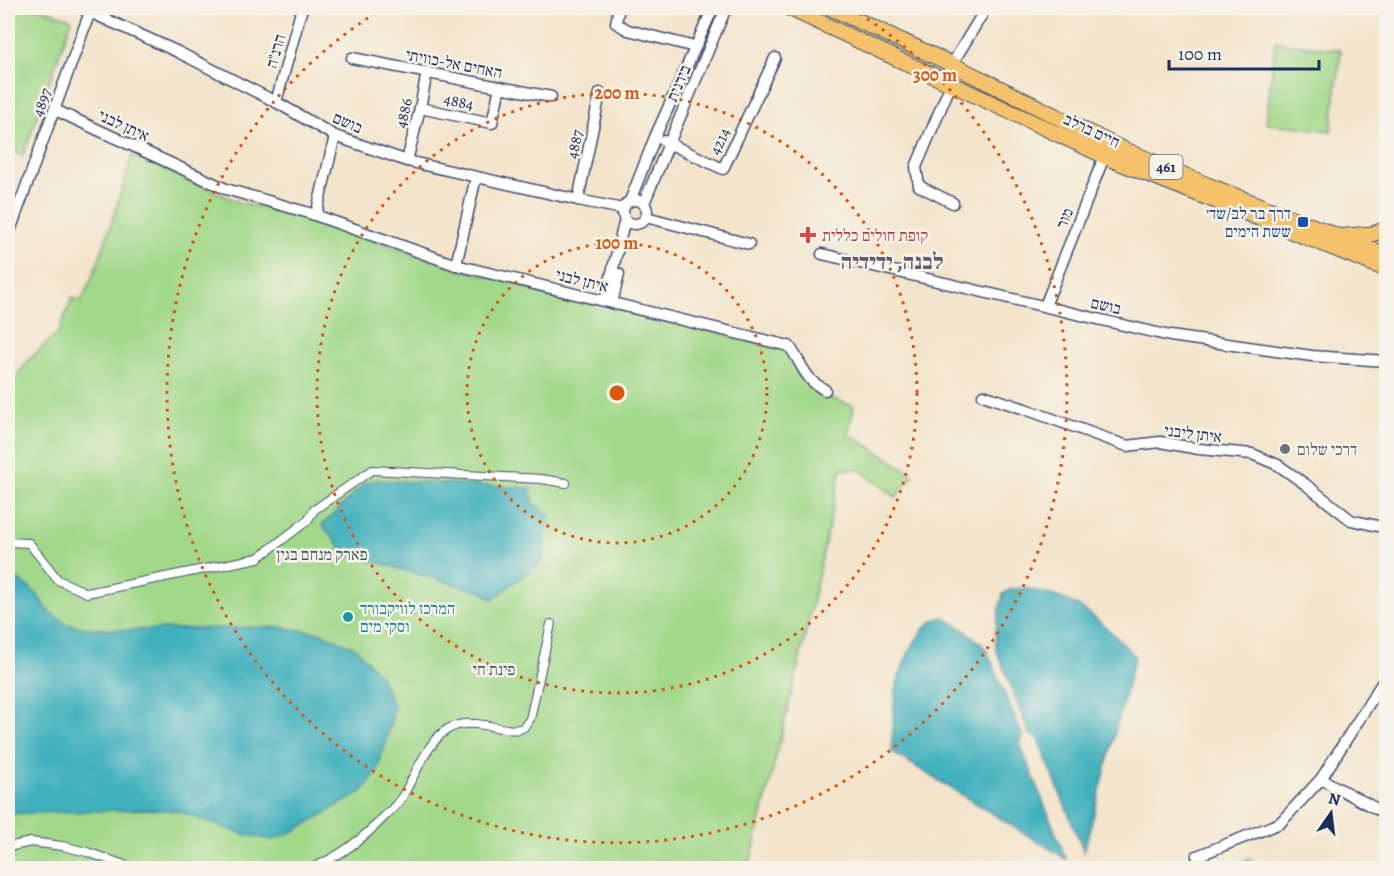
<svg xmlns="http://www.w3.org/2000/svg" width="1394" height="876" viewBox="0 0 1394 876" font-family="Alegreya,'Frank Ruhl Libre',serif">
<rect width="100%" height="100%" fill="#f7f3e8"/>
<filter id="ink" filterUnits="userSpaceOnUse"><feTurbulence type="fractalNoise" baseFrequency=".0167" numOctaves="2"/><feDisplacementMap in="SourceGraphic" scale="12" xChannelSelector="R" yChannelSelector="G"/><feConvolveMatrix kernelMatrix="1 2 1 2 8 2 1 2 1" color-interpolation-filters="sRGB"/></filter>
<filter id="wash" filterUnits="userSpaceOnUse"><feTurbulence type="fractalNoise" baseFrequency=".008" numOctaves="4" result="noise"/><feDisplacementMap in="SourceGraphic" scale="24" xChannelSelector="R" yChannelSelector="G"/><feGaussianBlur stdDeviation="1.35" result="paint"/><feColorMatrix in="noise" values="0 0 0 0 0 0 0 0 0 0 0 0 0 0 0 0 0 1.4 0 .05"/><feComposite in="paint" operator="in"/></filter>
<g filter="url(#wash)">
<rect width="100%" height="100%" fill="#f3e4cb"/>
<g fill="#a1d889" stroke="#5e8474" stroke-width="1.5">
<path d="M8,8H39L72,19L23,156L8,150Z"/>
<path d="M1275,42L1341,50L1331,131L1266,123Z"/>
<path d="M132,155L241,203L314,218L454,268L787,350L799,374L818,394L854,406L848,436L856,438L914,475L896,497L858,469H841L805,637L749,868H8V466L11,443L8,434V385L32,357L59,332L72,298L81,301C104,255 117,204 132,155Z"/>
<path d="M1249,858L1264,868H1234L1239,864Z"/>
</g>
<g fill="#41b0bd" stroke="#2e708e" stroke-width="1.5">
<path d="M375,480L530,488L534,504L549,515L543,560L493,599L482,592L347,554L322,525L364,484Z"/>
<path d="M8,576L14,577L35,592L50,613L66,624L87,628L122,630L279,627L321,633L356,648L380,676L394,708L386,743L376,773L363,791L296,830L272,840L243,834L177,811L151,809L8,814Z"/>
<path d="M1025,588C1040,592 1056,595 1070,602C1094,613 1116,637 1135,656L1084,852L1037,737L1030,735L996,649C994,630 999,612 1003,594L1011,589Z"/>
<path d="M944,617C959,627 976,636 987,651L1023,737L1020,744L1066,859L892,752C893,710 892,677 916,640C924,628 929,620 944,617Z"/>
</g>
</g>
<g filter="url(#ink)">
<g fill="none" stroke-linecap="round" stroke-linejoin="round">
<g stroke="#3b4a6e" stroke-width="10">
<g id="pedestrian">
<path d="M8,542L29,543L58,580L87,593L258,558L307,521L314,510L372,470L541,479L566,483"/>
<path d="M8,847L31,842L62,846L87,852L133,868"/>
<path d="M312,868C341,856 364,838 386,815C392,809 398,804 402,797C414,778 428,740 448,729C473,714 511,737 524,727C525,726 529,720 530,719L551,624"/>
</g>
</g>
<g stroke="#3b4a6e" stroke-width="13">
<g id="minor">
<path d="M81,8L178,52L276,102L335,136L407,161L578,200L623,209"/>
<path d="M619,8L616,23L628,30L695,47"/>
<path d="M352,58L551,97"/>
<path d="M952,65L951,84L916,167L919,186L953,203"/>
<path d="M949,69L986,8"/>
<path d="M276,102L302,8"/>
<path d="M420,108L492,123L500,87"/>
<path d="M55,110L226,189L309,213L456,265L789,346C798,357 802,371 812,381C816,385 821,387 825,390"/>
<path d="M664,141L723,169L775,58"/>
<path d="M407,161L420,108L427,72"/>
<circle cx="635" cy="212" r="12"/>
<path d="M578,200L600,93"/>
<path d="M630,201L655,137L713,8"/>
<path d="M644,203L726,8"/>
<path d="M316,215L335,136"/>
<path d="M646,217L749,244"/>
<path d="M8,236L90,12"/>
<path d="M822,254L1170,336L1312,356L1386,361"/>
<path d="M456,265L476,177"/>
<path d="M605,301L625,219"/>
<path d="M612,303L619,274"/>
<path d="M1045,306L1102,162L1105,150"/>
<path d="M983,395L1025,409L1127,446L1160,442L1199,449L1252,454L1278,465L1305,484L1351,520L1386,528"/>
<path d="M1321,779L1386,814"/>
<path d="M1197,856L1280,823L1321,779L1386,677"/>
</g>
</g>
<g stroke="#3b4a6e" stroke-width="17">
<g id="primary">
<path d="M789,8L1113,160L1386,269"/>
<path d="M831,8L945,61L1116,146L1207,185L1386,255"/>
<path d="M1346,236L1372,234L1384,230"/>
</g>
</g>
<use href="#pedestrian" stroke="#fff" stroke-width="8"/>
<use href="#minor" stroke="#fff" stroke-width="10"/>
<use href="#primary" stroke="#f3c26a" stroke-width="15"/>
</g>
</g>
<g fill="none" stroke="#de5710" stroke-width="3" stroke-dasharray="3 6">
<circle cx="617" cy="393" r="150"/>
<circle cx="617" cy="393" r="300"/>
<path d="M852 9A450 450 0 1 1 382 9"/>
</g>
<rect fill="#1a4fb4" stroke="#f7f3e8" stroke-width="2" x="1297" y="216" width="12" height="12" rx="3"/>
<path fill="#e0444e" stroke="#f7f3e8" stroke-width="2" d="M805 226h6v6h6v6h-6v6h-6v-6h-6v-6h6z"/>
<circle fill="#6b7280" stroke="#f7f3e8" stroke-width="2" cx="1285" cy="449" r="6"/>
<circle fill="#0f9aa8" stroke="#f7f3e8" stroke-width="2" cx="348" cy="617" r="6"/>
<g text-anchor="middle" stroke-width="5" stroke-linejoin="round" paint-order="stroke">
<rect fill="#f7f3e8" stroke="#5d6a87" stroke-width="1.5" x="1149.5" y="155" width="33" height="24" rx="4.5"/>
<g font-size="15" font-weight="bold" fill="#1b2f5e">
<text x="1166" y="172">461</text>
</g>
<g font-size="16" fill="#1b2f5e" stroke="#f7f3e8">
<text transform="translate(275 51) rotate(-74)" y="6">הרנ"ה</text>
<text transform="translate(454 63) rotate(11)" y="6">האחים אל-כוויתי</text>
<text transform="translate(678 83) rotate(-67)" y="6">בירנית</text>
<text transform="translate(459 101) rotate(12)" y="6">4884</text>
<text transform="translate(41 102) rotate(-70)" y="6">4897</text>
<text transform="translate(403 113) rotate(-77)" y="6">4886</text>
<text transform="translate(348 122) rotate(23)" y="6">בושם</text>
<text transform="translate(124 125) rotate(25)" y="6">איתן לבני</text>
<text transform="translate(1092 130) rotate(25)" y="6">חיים ברלב</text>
<text transform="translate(719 141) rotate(-65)" y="6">4214</text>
<text transform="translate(574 144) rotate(-78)" y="6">4887</text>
<text transform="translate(1064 218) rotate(-68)" y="6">מור</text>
<text transform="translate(582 280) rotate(14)" y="6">איתן לבני</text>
<text transform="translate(1106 305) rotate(13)" y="6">בושם</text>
<text transform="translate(1193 433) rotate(7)" y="6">איתן ליבני</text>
</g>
<g font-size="16" fill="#164399" stroke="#f7f3e8" text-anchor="end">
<text x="1291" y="219">דרך בר לב/שד׳<tspan x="1291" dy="18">ששת הימים</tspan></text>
</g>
<g font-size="16" fill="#be3a42" stroke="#f7f3e8" text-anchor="start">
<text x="822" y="241">קופת חולים כללית</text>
</g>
<g font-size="16" fill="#5b616d" stroke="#f7f3e8" text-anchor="start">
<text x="1297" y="455">דרכי שלום</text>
</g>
<g font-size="16" fill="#3c5969" stroke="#f7f3e8">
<text x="322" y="560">פארק מנחם בגין</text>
<text x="494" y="675">פינת חי</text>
</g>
<g font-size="16" fill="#0d838f" stroke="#f7f3e8" text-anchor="start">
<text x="360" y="614">המרכז לוויקבורד<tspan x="360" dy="18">וסקי מים</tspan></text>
</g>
<g font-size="22" font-weight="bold" fill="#5f5b71" stroke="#f7f3e8">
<text x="892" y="269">לבנה, ידידיה</text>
</g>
</g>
<circle cx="617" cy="393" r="9" fill="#de5710" stroke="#f7f3e8" stroke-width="3"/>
<g font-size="18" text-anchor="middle" font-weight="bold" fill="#de5710" stroke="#f7f3e8" stroke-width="5" stroke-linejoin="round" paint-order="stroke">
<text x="935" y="81">300 m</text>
<text x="617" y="99">200 m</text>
<text x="617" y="249">100 m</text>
</g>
<rect width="1394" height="876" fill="none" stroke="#f7f3e8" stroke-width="30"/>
<g transform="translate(1331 813) rotate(14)" stroke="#f7f3e8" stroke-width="4.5" paint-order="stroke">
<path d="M0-4.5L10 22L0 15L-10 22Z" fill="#1b2f5e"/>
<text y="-9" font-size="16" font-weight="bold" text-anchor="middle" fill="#1b2f5e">N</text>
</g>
<path d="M1169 60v9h150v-9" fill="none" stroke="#1b2f5e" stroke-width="3"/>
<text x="1178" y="60" font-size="18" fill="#1b2f5e" stroke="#f7f3e8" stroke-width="4.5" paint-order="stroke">100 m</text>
</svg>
